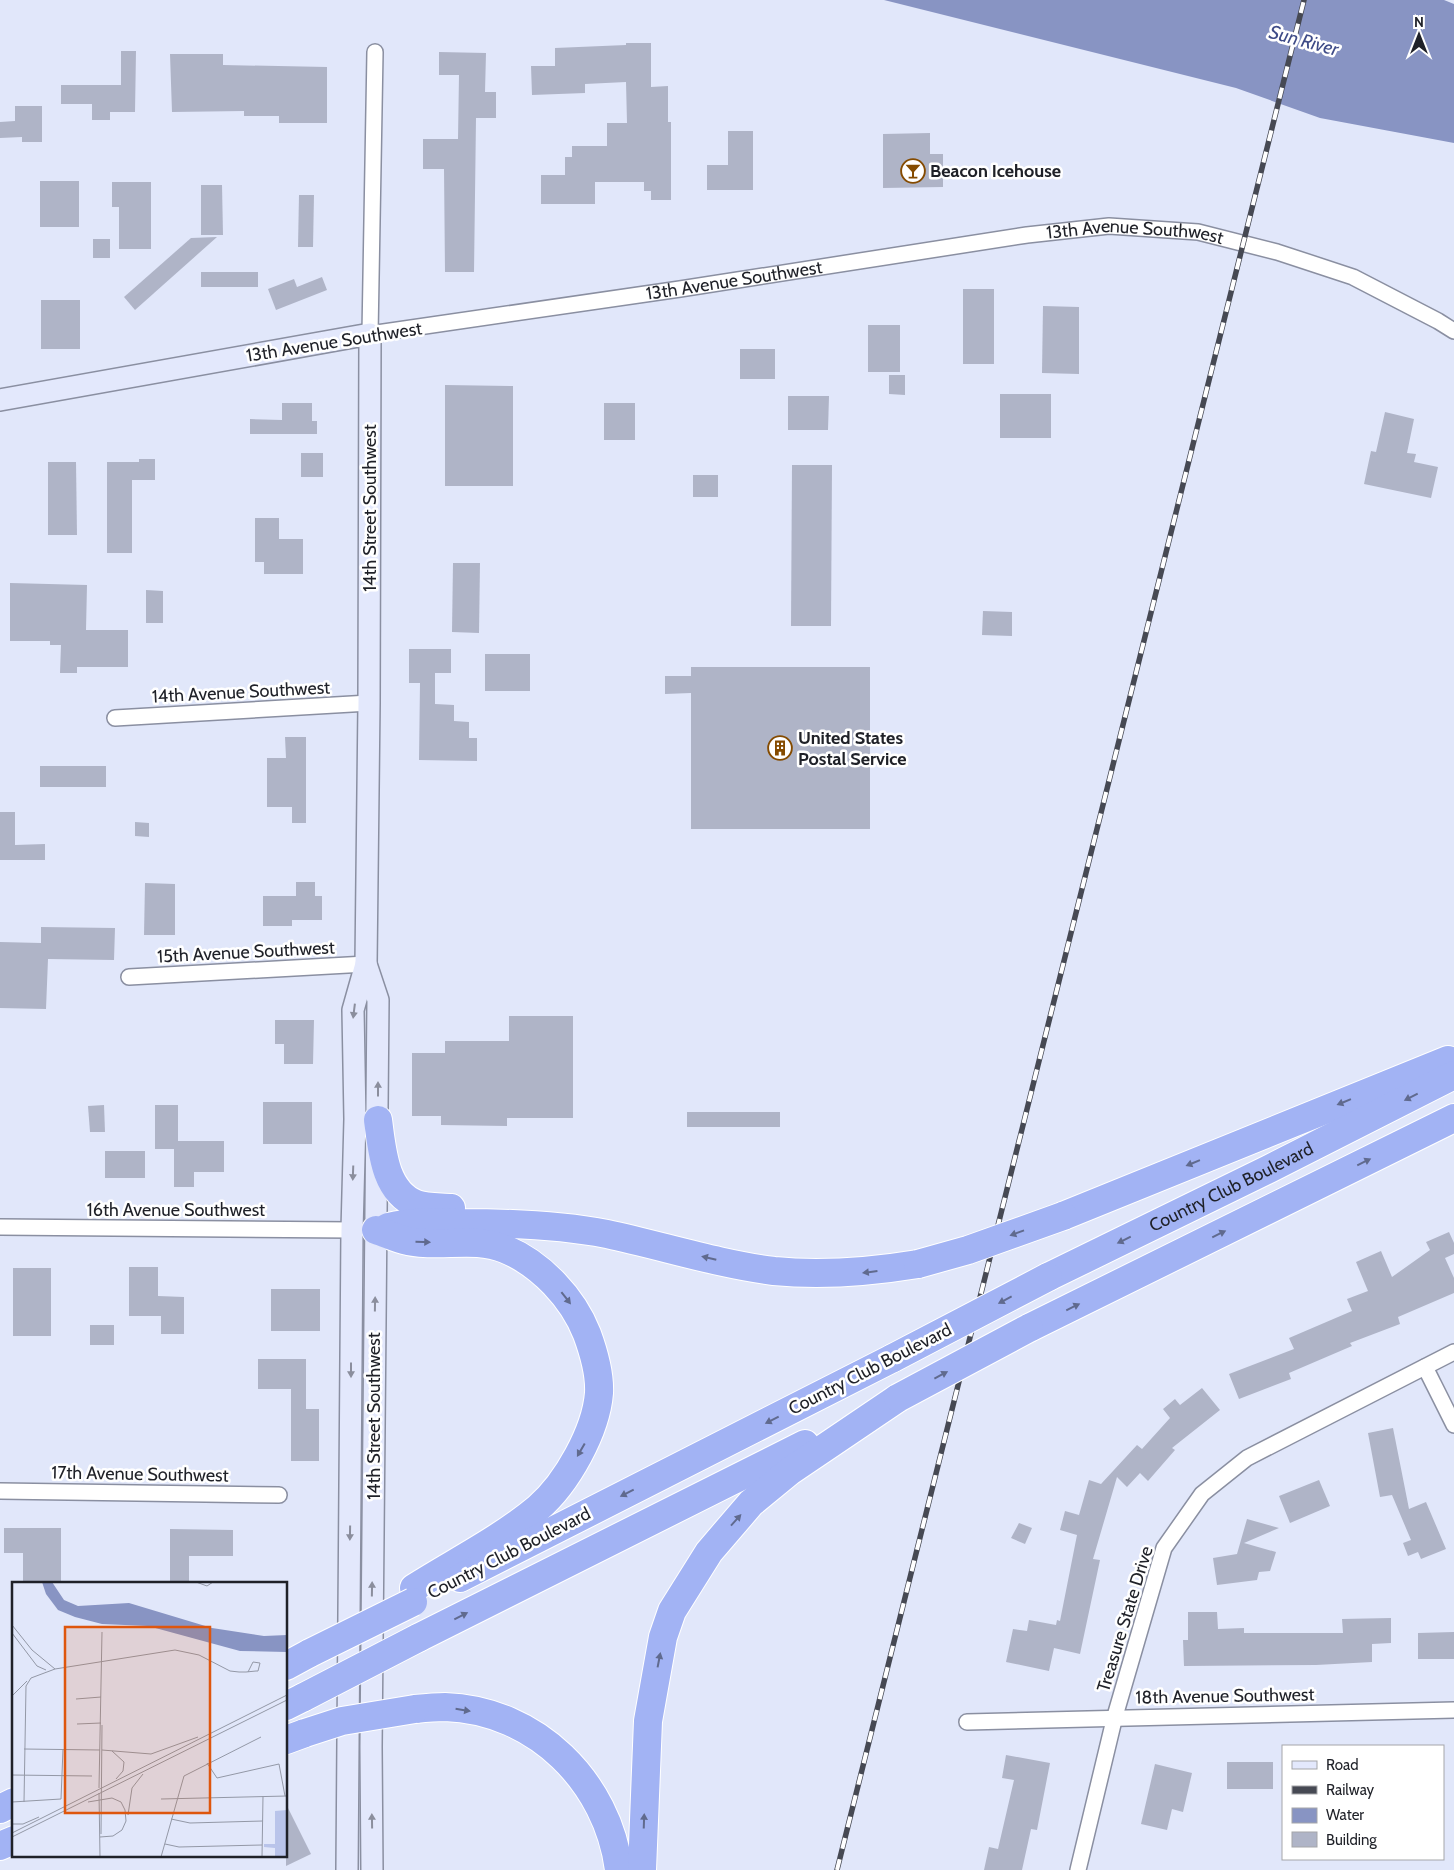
<svg xmlns="http://www.w3.org/2000/svg" width="1454" height="1870" viewBox="0 0 1454 1870" font-family="Cabin,sans-serif">
<rect width="100%" height="100%" fill="#e1e7fa"/>
<path fill="#8894c3" d="M884,0H1444L1454,4V143L1320,118L1236,88Z"/>
<g fill="#afb4c7">
<path d="M626,43H651V87L668,86V122H671V200H651V191H644V182H595V204H541V175H565V157H572V146H607V123H627L626,82L585,84V93L532,95L531,66H555V48L626,45Z"/>
<path d="M121,51H136L135,112H110V120H92V104H61V85H121Z"/>
<path d="M439,52L486,53L485,92H496V118H476L474,272H445L444,169H423V139H458L459,75H439Z"/>
<path d="M170,54H223V65L327,67V123H279V116H244V111L172,112Z"/>
<path d="M15,106H42V142H22V137L0,138V122L15,121Z"/>
<path d="M728,131H753V190H707V165H728Z"/>
<path d="M930,133V154H943V187L883,188V134Z"/>
<rect x="40" y="181" width="39" height="46"/>
<path d="M112,182H151V249H119V207H112Z"/>
<path d="M201,185H222L223,235H201Z"/>
<path d="M299,195H314L313,247H298Z"/>
<path d="M217,237L135,310L124,297L191,238Z"/>
<rect x="93" y="239" width="17" height="19"/>
<rect x="201" y="272" width="57" height="15"/>
<path d="M322,277L327,290L276,310L268,289L294,279L297,287Z"/>
<rect x="963" y="289" width="31" height="75"/>
<rect x="41" y="300" width="39" height="49"/>
<path d="M1043,306L1079,307V374L1042,373Z"/>
<rect x="868" y="325" width="32" height="47"/>
<rect x="740" y="349" width="35" height="30"/>
<path d="M889,375H905V395L889,394Z"/>
<path d="M445,385L513,386V486H445Z"/>
<rect x="1000" y="394" width="51" height="44"/>
<path d="M788,396H829L828,430H788Z"/>
<path d="M282,403H312V421H317V434H250V419L282,420Z"/>
<rect x="604" y="403" width="31" height="37"/>
<path d="M1385,412L1414,419L1407,453L1416,454L1414,462L1438,467L1431,498L1364,484L1371,451L1376,452Z"/>
<rect x="301" y="453" width="22" height="24"/>
<path d="M139,459H155V480H132V553H107V462H139Z"/>
<path d="M48,462H76L77,535H48Z"/>
<path d="M792,465H832L831,626H791Z"/>
<rect x="693" y="475" width="25" height="22"/>
<path d="M255,518H279V539H303V574H264V562H255Z"/>
<path d="M453,563H480L479,633L452,632Z"/>
<path d="M10,583L87,585L86,630H128V667H77V673H60L61,645H50V641H10Z"/>
<path d="M146,590L163,591V623H146Z"/>
<path d="M983,611L1012,612V636L982,635Z"/>
<path d="M409,649H451V673H435V704L454,705V721L469,722V738H477V761L419,760L420,683H409Z"/>
<rect x="485" y="654" width="45" height="37"/>
<path d="M691,667H870V829H691V693L665,694V676H691Z"/>
<path d="M285,737H306V823H292V807H267V758H286Z"/>
<rect x="40" y="766" width="66" height="21"/>
<path d="M0,812H15V845L45,844V860H0Z"/>
<path d="M135,822L149,823V837L135,836Z"/>
<path d="M296,882H315V896H322V920H292V926H263V896H296Z"/>
<path d="M145,883L175,884V935H144Z"/>
<path d="M41,927L115,928L114,960L48,959L46,1009L0,1008V942L41,943Z"/>
<path d="M509,1016H573V1118H507V1126L441,1125V1116H412V1053H445V1041H509Z"/>
<path d="M275,1020H314L313,1064H284V1044H275Z"/>
<rect x="263" y="1102" width="49" height="42"/>
<path d="M104,1105L105,1132H90L88,1106Z"/>
<path d="M155,1105H178V1141H224V1172H194V1187H174V1149H155Z"/>
<rect x="687" y="1112" width="93" height="15"/>
<rect x="105" y="1151" width="40" height="27"/>
<path d="M1449,1232L1454,1243V1254L1445,1258L1454,1278V1293L1398,1317L1400,1324L1350,1343L1352,1346L1289,1373L1291,1379L1239,1399L1229,1374L1294,1349L1289,1338L1352,1311L1347,1299L1368,1291L1356,1262L1381,1251L1392,1277L1430,1250L1426,1242Z"/>
<path d="M129,1267H158V1296L184,1297V1334H161V1316H129Z"/>
<rect x="13" y="1268" width="38" height="68"/>
<rect x="271" y="1289" width="49" height="42"/>
<rect x="90" y="1325" width="24" height="20"/>
<path d="M258,1359H306V1409H319V1461H291V1389H258Z"/>
<path d="M1202,1388L1220,1410L1172,1448L1175,1450L1148,1481L1140,1473L1127,1487L1117,1477L1093,1559L1100,1560L1080,1654L1054,1648L1049,1671L1006,1662L1013,1629L1027,1631L1029,1620L1056,1625L1057,1620L1060,1621L1077,1535L1060,1530L1065,1511L1079,1515L1089,1480L1101,1484L1137,1445L1142,1449L1170,1418L1163,1409L1175,1399L1180,1405Z"/>
<path d="M1393,1428L1409,1509L1426,1502L1446,1549L1421,1559L1418,1552L1408,1556L1403,1543L1411,1540L1392,1495L1380,1497L1368,1433Z"/>
<path d="M1319,1480L1330,1506L1290,1523L1279,1496Z"/>
<path d="M1247,1519L1279,1528L1244,1543L1276,1552L1270,1571L1259,1572L1257,1580L1217,1585L1213,1558L1237,1554Z"/>
<path d="M1019,1523L1032,1528L1025,1544L1011,1538Z"/>
<path d="M4,1528H61V1582L23,1583V1553H4Z"/>
<path d="M170,1529L233,1530V1556H189V1584H170Z"/>
<path d="M1188,1612H1217L1218,1629L1244,1628V1633H1343L1342,1619L1391,1618V1643L1372,1644V1662L1316,1665L1184,1666L1183,1640H1188Z"/>
<path d="M1454,1632V1659H1418V1633Z"/>
<path d="M1006,1755L1050,1763L1037,1830L1031,1829L1022,1870H984L989,1847L998,1849L1014,1780L1002,1778Z"/>
<rect x="1227" y="1762" width="46" height="27"/>
<path d="M1155,1764L1192,1773L1183,1812L1172,1809L1167,1830L1141,1824Z"/>
<path d="M286,1804L311,1854L286,1866Z"/>
</g>
<g fill="none" stroke-linecap="round" stroke-linejoin="round">
<g stroke="#8a8fa1" stroke-width="18">
<g id="street">
<path id="s1" d="M375,52L370,334L680,289L1027,235L1109,226L1198,232L1277,252L1353,277L1438,321L1454,331"/>
<path d="M115,718L369,703"/>
<path d="M129,977L366,964"/>
<path d="M0,1227L352,1230"/>
<path d="M1425,1367L1454,1425"/>
<path d="M0,1491L279,1495"/>
<path d="M967,1722L1454,1710"/>
<path d="M1078,1870L1115,1716L1164,1548L1202,1494L1247,1458L1454,1352"/>
</g>
</g>
<g stroke="#8a8fa1" stroke-width="24">
<g id="secondary">
<path d="M0,400L370,334L369,703L366,964L353,1010L355,1119L352,1230L347,1870"/>
<path d="M366,964L378,1000L371,1747L372,1870"/>
</g>
</g>
<g stroke="#fff" stroke-width="30">
<g id="highway">
<path d="M378,1120C382,1149 384,1191 416,1204C426,1208 441,1207 451,1208"/>
<path d="M1063,1216L1448,1060"/>
<path d="M388,1227C413,1221 438,1222 463,1223C511,1223 560,1225 607,1234C663,1246 718,1264 774,1271C823,1276 869,1272 918,1264"/>
<path d="M376,1230C386,1233 397,1239 408,1241C440,1248 474,1236 505,1249C541,1264 573,1298 587,1334C594,1353 600,1373 599,1393C596,1431 567,1483 538,1508C501,1539 455,1562 414,1588"/>
<path id="s2" d="M1048,1277L1269,1169L1454,1075"/>
<path d="M1029,1328L1454,1118"/>
<path d="M460,1578L893,1358"/>
<path d="M418,1638L805,1444"/>
<path d="M286,1666L310,1653"/>
<path d="M286,1706L304,1697"/>
<path d="M415,1709C425,1708 435,1707 445,1707C536,1710 608,1782 619,1870"/>
<path d="M286,1740L305,1733"/>
<path d="M0,1809L14,1802"/>
<path d="M0,1846L14,1840"/>
<path d="M642,1870L648,1721L663,1637L672,1611L709,1552L751,1503L790,1471L898,1398"/>
</g>
</g>
<use href="#street" stroke="#fff" stroke-width="15"/>
<use href="#secondary" stroke="#e3e8fc" stroke-width="21"/>
<use href="#highway" stroke="#a2b3f4" stroke-width="28"/>
<g stroke="#464953" stroke-width="5.5">
<path id="rail" d="M837,1870L1304,0"/>
</g>
<use href="#rail" stroke="#fff" stroke-width="4" stroke-dasharray="11" stroke-linecap="butt"/>
<g stroke="#fff" stroke-width="30" stroke-linecap="butt">
<g id="highway-bridge">
<path d="M918,1264L968,1250L1063,1216"/>
<path d="M893,1358L1048,1277"/>
<path d="M898,1398L1029,1328"/>
<path d="M310,1653L413,1602"/>
<path d="M304,1697L418,1638"/>
<path d="M305,1733L342,1721L415,1709"/>
</g>
</g>
<use href="#highway-bridge" stroke="#a2b3f4" stroke-width="28"/>
</g>
<defs><path id="oneway-solid" d="M-6-.8H1V-3.2L6.5 0L1 3.2V.8H-6Z" transform="scale(1.25)"/></defs>
<g fill="#8b8e9d">
<use href="#oneway-solid" transform="translate(354 1011) rotate(97)"/>
<use href="#oneway-solid" transform="translate(378 1089) rotate(-90)"/>
<use href="#oneway-solid" transform="translate(353 1173) rotate(92)"/>
<use href="#oneway-solid" transform="translate(375 1304) rotate(-89)"/>
<use href="#oneway-solid" transform="translate(351 1370) rotate(90)"/>
<use href="#oneway-solid" transform="translate(350 1533) rotate(91)"/>
<use href="#oneway-solid" transform="translate(372 1589) rotate(-89)"/>
<use href="#oneway-solid" transform="translate(372 1821) rotate(-91)"/>
</g>
<g fill="#606a8e">
<use href="#oneway-solid" transform="translate(1411 1097) rotate(153)"/>
<use href="#oneway-solid" transform="translate(1344 1102) rotate(158)"/>
<use href="#oneway-solid" transform="translate(1364 1162) rotate(-26)"/>
<use href="#oneway-solid" transform="translate(1193 1163) rotate(158)"/>
<use href="#oneway-solid" transform="translate(1017 1233) rotate(160)"/>
<use href="#oneway-solid" transform="translate(1219 1234) rotate(-26)"/>
<use href="#oneway-solid" transform="translate(1124 1240) rotate(154)"/>
<use href="#oneway-solid" transform="translate(423 1242) rotate(1)"/>
<use href="#oneway-solid" transform="translate(709 1258) rotate(-167)"/>
<use href="#oneway-solid" transform="translate(870 1272) rotate(173)"/>
<use href="#oneway-solid" transform="translate(566 1298) rotate(52)"/>
<use href="#oneway-solid" transform="translate(1005 1300) rotate(152)"/>
<use href="#oneway-solid" transform="translate(1073 1307) rotate(-26)"/>
<use href="#oneway-solid" transform="translate(941 1375) rotate(-28)"/>
<use href="#oneway-solid" transform="translate(772 1420) rotate(153)"/>
<use href="#oneway-solid" transform="translate(581 1450) rotate(120)"/>
<use href="#oneway-solid" transform="translate(627 1493) rotate(153)"/>
<use href="#oneway-solid" transform="translate(736 1520) rotate(-48)"/>
<use href="#oneway-solid" transform="translate(461 1616) rotate(-27)"/>
<use href="#oneway-solid" transform="translate(659 1660) rotate(-79)"/>
<use href="#oneway-solid" transform="translate(463 1710) rotate(9)"/>
<use href="#oneway-solid" transform="translate(644 1821) rotate(-88)"/>
</g>
<defs>
<g id="bar-ring" transform="scale(1.25)"><circle r="9.5" fill="#fff" stroke="#854b00" stroke-width="1.5"/><path d="M-6-5H6L.8 .8V4.5H3.5V6h-7V4.5H-.8V.8Z" fill="#854b00"/></g>
<g id="building-ring" transform="scale(1.25)"><circle r="9.5" fill="#fff" stroke="#854b00" stroke-width="1.5"/><path d="M-4-6H4V6H1V3H-1V6H-4ZM-2.5-4.3h1.7v1.8h-1.7ZM.8-4.3h1.7v1.8H.8ZM-2.5-1h1.7V.8h-1.7ZM.8-1h1.7V.8H.8Z" fill="#854b00"/></g>
</defs>
<g fill-rule="evenodd">
<use href="#bar-ring" x="913" y="171"/>
<use href="#building-ring" x="780" y="748"/>
</g>
<g text-anchor="middle" stroke-width="5" stroke-linejoin="round" paint-order="stroke">
<g font-size="18" font-weight="bold" fill="#1f2128" stroke="#fff" text-anchor="start">
<text x="930" y="177">Beacon Icehouse</text>
<text x="798" y="744">United States<tspan x="798" dy="21">Postal Service</tspan></text>
</g>
<g font-size="18" fill="#1f2128" stroke="#fff">
<text dy="6" stroke="none"><textPath href="#s1" startOffset="1055">13th Avenue Southwest</textPath></text>
<text dy="6" stroke="none"><textPath href="#s1" startOffset="650">13th Avenue Southwest</textPath></text>
<text transform="translate(334 342) rotate(-9)" y="6">13th Avenue Southwest</text>
<text transform="translate(370 508) rotate(-90)" y="6">14th Street Southwest</text>
<text transform="translate(241 692) rotate(-3)" y="6">14th Avenue Southwest</text>
<text transform="translate(246 952) rotate(-3)" y="6">15th Avenue Southwest</text>
<text dy="6" stroke="none"><textPath href="#s2" startOffset="204">Country Club Boulevard</textPath></text>
<text x="176" y="1216">16th Avenue Southwest</text>
<text transform="translate(870 1369) rotate(-27)" y="6">Country Club Boulevard</text>
<text transform="translate(374 1416) rotate(-90)" y="6">14th Street Southwest</text>
<text transform="translate(140 1474) rotate(1)" y="6">17th Avenue Southwest</text>
<text transform="translate(509 1553) rotate(-27)" y="6">Country Club Boulevard</text>
<text transform="translate(1125 1619) rotate(-73)" y="6">Treasure State Drive</text>
<text transform="translate(1225 1696) rotate(-1)" y="6">18th Avenue Southwest</text>
</g>
<g font-size="19" font-style="italic" fill="#3f4c88" stroke="#fff">
<text transform="translate(1304 40) rotate(15)" y="7">Sun River</text>
</g>
</g>
<g transform="translate(12 1582)">
<rect width="275" height="275" fill="#e1e7fa"/>
<path d="M275,228V275H263V266L252,265V262H263V229Z" fill="#b9c4ea"/>
<path d="M30,0H40L52,18L66,24L117,21L200,46L252,54L275,53V70L228,69L136,44L90,42L63,35L46,28L34,12Z" fill="#8894c3"/>
<path fill="none" stroke="#9398a6" stroke-width="1" d="M184,0L195,4L201,0M0,43L20,68L43,87M0,51L25,84L34,88M0,114L15,99M64,117L89,115M65,142L89,141M12,167L88,168M90,168L139,172L186,155M100,169L112,180L111,189L104,197M195,181L205,196L267,182L273,214M0,193L80,194M87,206L90,50M87,211L88,275M149,217L275,214M0,220L49,217L51,167M12,220L14,104L19,96L43,87L163,68L187,73L218,89L227,90H234L244,89H246L248,81L241,80L236,90M76,220L100,216L109,220L113,228L114,239L110,248L101,254L88,255M116,233L120,206L131,192M159,237L178,241L251,239M0,242H11L27,235M0,251L275,113M89,252L90,143M0,255L275,118M153,262L167,265L250,263M149,275L172,194L249,155M250,275L251,214"/>
<path fill="#de560d" fill-opacity="0.15" stroke="#de560d" stroke-width="2.5" d="M53,45H198V231H53Z"/>
<rect width="275" height="275" fill="none" stroke="#1f2128" stroke-width="2.5"/>
</g>
<rect x="1282" y="1745" width="162" height="115" fill="#ffffff" stroke="#a5a6a9"/>
<rect x="1292" y="1761" width="25" height="8" fill="#e3e8fc" stroke="#a5a6a9"/>
<text x="1326" y="1770" font-size="15" fill="#1f2128">Road</text>
<rect x="1292" y="1786" width="25" height="8" fill="#464953" stroke="#a5a6a9"/>
<text x="1326" y="1795" font-size="15" fill="#1f2128">Railway</text>
<rect x="1292" y="1808" width="25" height="15" fill="#8894c3" stroke="#a5a6a9"/>
<text x="1326" y="1820" font-size="15" fill="#1f2128">Water</text>
<rect x="1292" y="1832" width="25" height="15" fill="#afb4c7" stroke="#a5a6a9"/>
<text x="1326" y="1845" font-size="15" fill="#1f2128">Building</text>
<g transform="translate(1419 35)" stroke="#ffffff" stroke-width="4" paint-order="stroke">
<path d="M0-4L9 19L0 12L-9 19Z" fill="#1f2128"/>
<text y="-8" font-size="14" font-weight="bold" text-anchor="middle" fill="#1f2128">N</text>
</g>
</svg>
